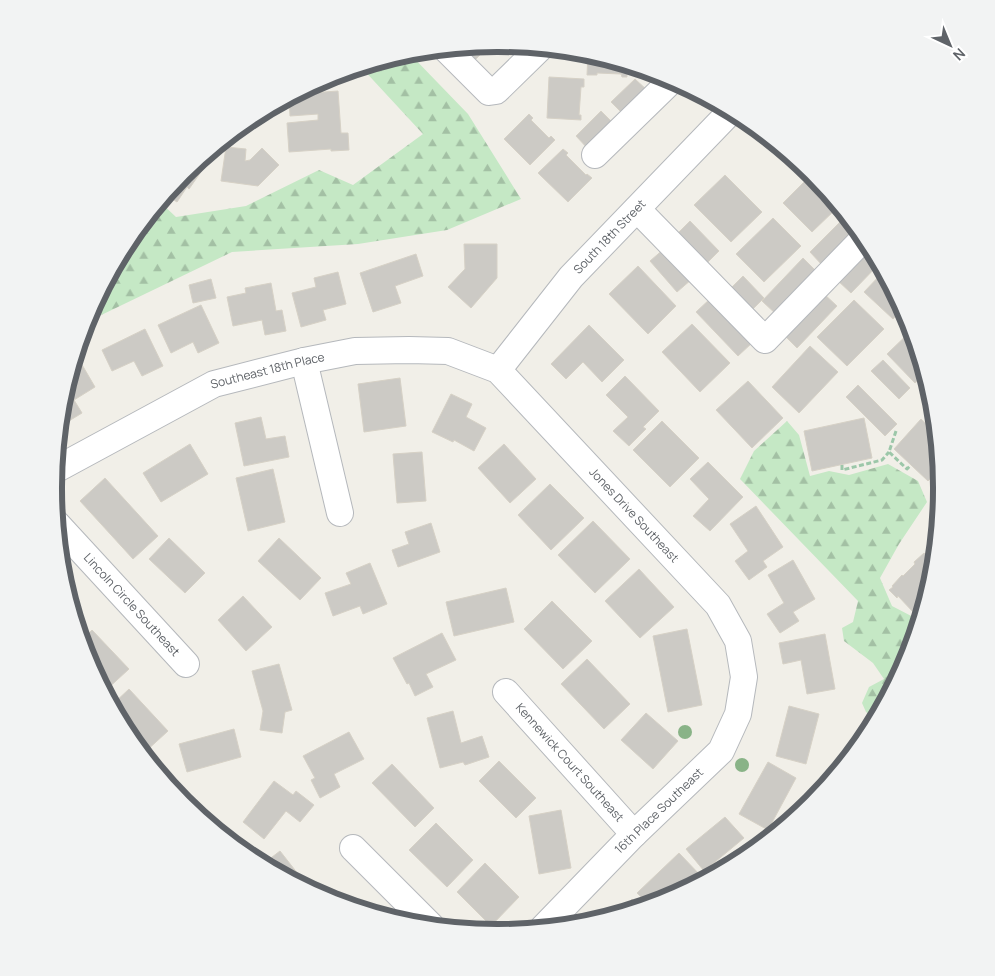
<svg xmlns="http://www.w3.org/2000/svg" width="995" height="976" viewBox="0 0 995 976" font-family="Manrope,sans-serif">
<defs>
<pattern id="forest-firs" width="22" height="20" patternUnits="userSpaceOnUse" patternTransform="scale(1.25)"><rect width="22" height="20" fill="#c5e8c5"/><path d="M5 1l3.5 6h-7zM16 11l3.5 6h-7z" fill="#a3c0a4"/></pattern>
</defs>
<rect width="100%" height="100%" fill="#f1efe8"/>
<g fill="url(#forest-firs)">
<path d="M409,53L468,114L521,199L447,230L358,244L232,252L93,319L85,324L87,318L128,241L160,202L176,217L246,206L319,170L353,185L423,134L361,67Z"/>
<path d="M787,421L799,435L810,476L829,471L849,475L888,464L918,481L927,502L899,544L880,578L892,606L919,620L908,658L875,719L866,712L862,703L869,687L884,679L873,663L844,641L842,628L853,622L858,601L740,479L754,451Z"/>
</g>
<g fill="#cccac5" stroke="#d6d1c6">
<path d="M492,44L491,45H490L498,44L510,45L501,54Z"/>
<path d="M484,45L487,48L472,63L456,48Z"/>
<path d="M588,53L627,65V77H622L621,74L597,73V75H587Z"/>
<path d="M549,77L584,79V87H581L579,115H581V120L547,118Z"/>
<path d="M635,79L648,91L624,115L611,102Z"/>
<path d="M338,91L341,133H348L349,150L331,151V149L289,152L287,123L318,120V114L290,116L289,98L297,94Z"/>
<path d="M601,111L615,125L590,151L576,136Z"/>
<path d="M529,114L533,118L531,120L549,138L551,136L555,140L530,165L504,139Z"/>
<path d="M226,147L246,149L245,161L250,160L262,148L279,165L258,186L221,181Z"/>
<path d="M563,149L568,153L566,155L586,175L587,174L592,178L568,202L538,173Z"/>
<path d="M207,154L200,167L203,169L189,189L187,187L177,202L166,195L184,174Z"/>
<path d="M812,174L838,207L812,232L783,203Z"/>
<path d="M725,175L762,212L731,242L694,205Z"/>
<path d="M846,216L858,231L823,266L810,252Z"/>
<path d="M773,218L801,246L764,282L736,254Z"/>
<path d="M690,221L719,251L705,265L676,235Z"/>
<path d="M464,244H497V278L471,308L448,287L465,269Z"/>
<path d="M869,245L879,264L851,293L836,279Z"/>
<path d="M665,248L692,279L677,292L650,261Z"/>
<path d="M416,254L423,276L395,286L401,303L373,312L360,273Z"/>
<path d="M803,258L817,272L777,315L762,301Z"/>
<path d="M638,266L676,306L648,334L609,294Z"/>
<path d="M338,272L346,304L323,310L326,320L301,327L292,293L316,287L314,278Z"/>
<path d="M883,272L903,308L893,319L864,292Z"/>
<path d="M743,276L764,298L749,313L728,291Z"/>
<path d="M211,279L216,298L193,303L189,285Z"/>
<path d="M271,283L276,311L282,310L286,331L265,335L262,320L233,326L227,297L246,293L245,288Z"/>
<path d="M823,293L837,306L797,348L783,334Z"/>
<path d="M711,298L753,342L738,356L696,312Z"/>
<path d="M854,300L884,329L847,366L817,337Z"/>
<path d="M201,305L219,343L198,353L193,342L171,353L158,325Z"/>
<path d="M692,324L730,363L700,392L662,352Z"/>
<path d="M589,325L624,360L602,382L583,362L566,379L551,364Z"/>
<path d="M145,329L163,366L142,376L134,361L112,371L102,350Z"/>
<path d="M912,330L925,374L915,383L887,354Z"/>
<path d="M810,346L838,372L799,413L772,387Z"/>
<path d="M883,360L910,388L899,399L871,371Z"/>
<path d="M81,363L95,387L74,400L82,413L59,427L62,401L72,369Z"/>
<path d="M625,376L659,411L643,427L646,429L629,446L613,431L628,417L606,395Z"/>
<path d="M400,378L406,426L364,432L358,384Z"/>
<path d="M748,381L783,418L752,448L716,410Z"/>
<path d="M858,385L897,424L885,436L846,397Z"/>
<path d="M451,394L472,404L466,417L486,428L474,451L454,440L453,442L432,432Z"/>
<path d="M261,417L266,439L285,436L289,457L244,466L235,423Z"/>
<path d="M864,418L872,458L812,471L804,431Z"/>
<path d="M921,419L936,433L940,468L928,481L894,449Z"/>
<path d="M662,421L699,458L670,487L633,450Z"/>
<path d="M190,444L208,474L161,502L143,473Z"/>
<path d="M504,444L536,479L510,503L478,468Z"/>
<path d="M422,452L426,501L397,503L393,454Z"/>
<path d="M708,462L743,497L710,531L693,516L709,499L690,479Z"/>
<path d="M273,469L285,522L248,531L236,478Z"/>
<path d="M105,478L158,536L133,559L80,501Z"/>
<path d="M550,484L584,518L551,550L518,515Z"/>
<path d="M756,506L783,547L763,561L767,567L749,580L735,561L748,551L730,524Z"/>
<path d="M593,521L630,559L595,593L558,555Z"/>
<path d="M431,523L440,552L398,567L392,550L409,544L405,532Z"/>
<path d="M169,538L205,573L185,593L149,559Z"/>
<path d="M279,538L321,578L300,600L258,561Z"/>
<path d="M936,541L933,575L926,600L924,601L925,603L914,613L898,596L897,598L889,590L893,587L892,586L902,575L903,576L915,564L914,562L924,553L925,554L927,552L926,551Z"/>
<path d="M793,560L815,599L793,612L799,621L780,633L767,614L784,603L768,575Z"/>
<path d="M370,563L387,604L363,614L360,606L333,616L325,593L351,584L346,573Z"/>
<path d="M639,569L674,607L640,638L605,601Z"/>
<path d="M506,588L514,622L454,636L446,602Z"/>
<path d="M66,589L74,597L70,601Z"/>
<path d="M243,596L272,627L246,651L218,620Z"/>
<path d="M552,601L592,641L563,669L524,629Z"/>
<path d="M75,617L82,625L78,629Z"/>
<path d="M687,629L702,705L668,712L653,636Z"/>
<path d="M92,630L129,669L105,691L87,658L82,640Z"/>
<path d="M442,633L456,660L426,674L433,687L415,696L409,683L407,684L393,658Z"/>
<path d="M825,634L835,689L807,694L801,660L783,664L779,643Z"/>
<path d="M587,659L630,704L604,729L561,684Z"/>
<path d="M279,664L292,710L285,712L282,733L260,730L263,711L252,671Z"/>
<path d="M129,689L168,731L145,752L127,732L112,705Z"/>
<path d="M789,706L819,714L806,764L776,756Z"/>
<path d="M453,711L461,743L482,736L489,757L465,765L463,762L440,768L427,718Z"/>
<path d="M646,713L678,741L653,769L621,740Z"/>
<path d="M234,729L241,757L187,772L179,744Z"/>
<path d="M349,732L364,759L334,774L340,787L320,798L311,780L315,778L303,756Z"/>
<path d="M499,761L536,798L516,818L479,781Z"/>
<path d="M768,762L796,778L768,830L739,814Z"/>
<path d="M392,764L434,808L415,827L372,783Z"/>
<path d="M274,781L293,795L296,791L314,805L300,822L286,811L264,839L243,822Z"/>
<path d="M561,810L571,868L539,874L529,816Z"/>
<path d="M725,817L744,838L704,871L686,849Z"/>
<path d="M436,823L473,860L447,887L409,850Z"/>
<path d="M280,851L309,888L263,864Z"/>
<path d="M679,853L701,876L689,887L667,899L648,904L637,893Z"/>
<path d="M485,863L519,897L491,926L457,892Z"/>
<path d="M632,899L640,907L619,913Z"/>
</g>
<g fill="none" stroke-linecap="round" stroke-linejoin="round">
<g stroke="#b5b8bc" stroke-width="28">
<g id="minor">
<path d="M446,49L489,92L496,91L540,48"/>
<path d="M595,155L672,80"/>
<path d="M637,209L765,340L864,238"/>
<path d="M304,361L340,513"/>
<path id="s1" d="M498,370L571,277L731,111"/>
<path id="s2" d="M55,470L214,384L304,361L355,351L409,350L448,351L498,370L718,605L738,641L744,677L738,714L721,751L634,834L543,928"/>
<path id="s3" d="M57,524L186,664"/>
<path id="s4" d="M506,692L634,834"/>
<path d="M353,848L431,926"/>
</g>
</g>
<g stroke="#9cc7a9" stroke-width="3" stroke-dasharray="5 2.5" stroke-linecap="butt">
<path d="M896,431L889,452L907,469L911,465"/>
<path d="M842,465V470L882,460L889,452"/>
</g>
<use href="#minor" stroke="#fff" stroke-width="26"/>
</g>
<g fill="#89b387">
<circle cx="685" cy="732" r="7"/>
<circle cx="742" cy="765" r="7"/>
</g>
<g text-anchor="middle" stroke-width="4" stroke-linejoin="round" paint-order="stroke">
<g font-size="12" fill="#5f6368" stroke="#fff">
<text dy="4" stroke="none"><textPath href="#s1" startOffset="174">South 18th Street</textPath></text>
<text dy="4" stroke="none"><textPath href="#s2" startOffset="236">Southeast 18th Place</textPath></text>
<text dy="4" stroke="none"><textPath href="#s2" startOffset="671">Jones Drive Southeast</textPath></text>
<text dy="4" stroke="none"><textPath href="#s3" startOffset="110">Lincoln Circle Southeast</textPath></text>
<text dy="4" stroke="none"><textPath href="#s4" startOffset="95">Kennewick Court Southeast</textPath></text>
<text transform="translate(659 811) rotate(-44)" y="4">16th Place Southeast</text>
</g>
</g>
<path d="M0 0H995V976H0ZM497 52H498A435 435 0 0 1 933 487V489A435 435 0 0 1 498 924H497A435 435 0 0 1 62 489V487A435 435 0 0 1 497 52Z" fill="#f2f3f3" fill-rule="evenodd"/>
<path fill="none" stroke="#5f6368" stroke-width="6" d="M497 52H498A435 435 0 0 1 933 487V489A435 435 0 0 1 498 924H497A435 435 0 0 1 62 489V487A435 435 0 0 1 497 52Z"/>
<g transform="translate(950 45) rotate(136)" stroke="#ffffff" stroke-width="4" paint-order="stroke">
<path d="M0-4L9 19L0 12L-9 19Z" fill="#5f6368"/>
<text y="-8" font-size="14" font-weight="bold" text-anchor="middle" fill="#5f6368">N</text>
</g>
</svg>
